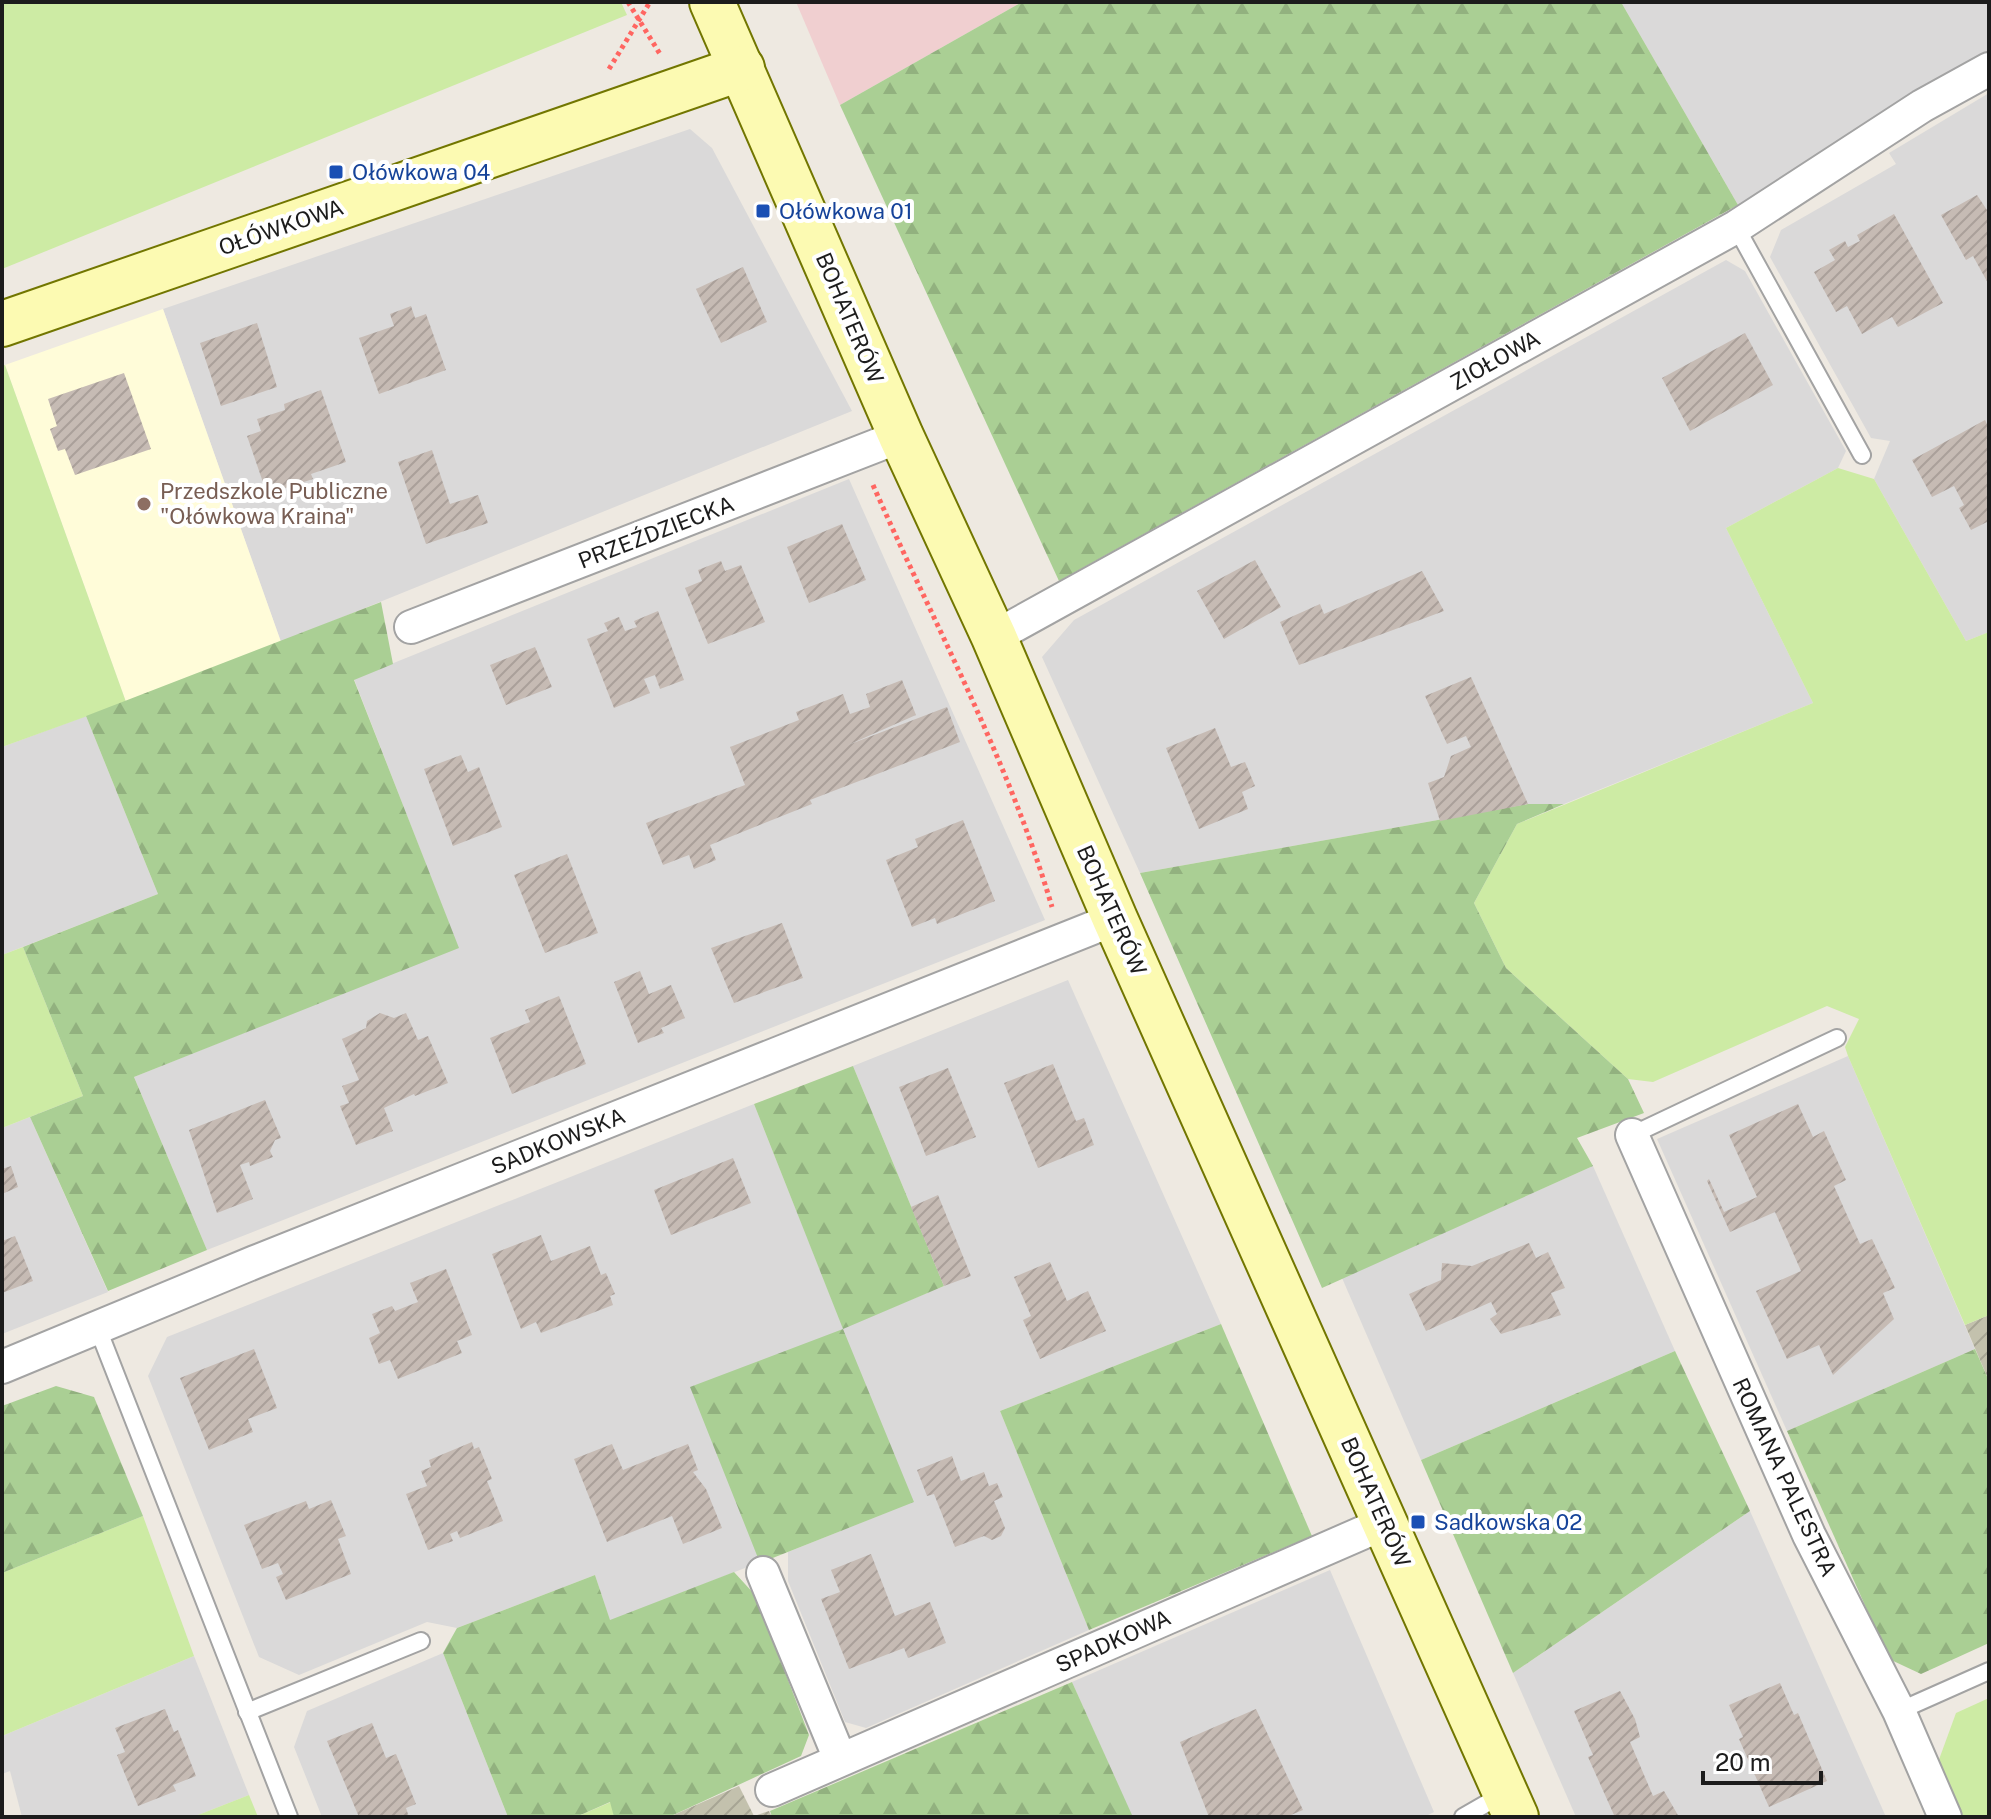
<svg xmlns="http://www.w3.org/2000/svg" width="1991" height="1819" viewBox="0 0 1991 1819" font-family="'Public Sans',sans-serif">
<defs>
<pattern id="construction-furrows" width="10" height="10" patternUnits="userSpaceOnUse" patternTransform="scale(2)"><rect width="10" height="10" fill="#c3c1ad"/><path d="M-1 1l2-2M0 10L10 0M9 11l2-2" fill="none" stroke="#a7a594"/></pattern>
<pattern id="forest-firs" width="22" height="20" patternUnits="userSpaceOnUse" patternTransform="scale(2)"><rect width="22" height="20" fill="#aacf94"/><path d="M5 1l3.5 6h-7zM16 11l3.5 6h-7z" fill="#92b17f"/></pattern>
<pattern id="building-hatch" width="6" height="6" patternUnits="userSpaceOnUse" patternTransform="scale(2)"><rect width="6" height="6" fill="#c6bbb4"/><path d="M-1 1l2-2M0 6l6-6M5 7l2-2" fill="none" stroke="#aaa09a"/></pattern>
</defs>
<rect width="100%" height="100%" fill="#eee9e1"/>
<g fill="#dad9d9">
<path d="M1621,2H1989V61L1738,205Z"/>
<path d="M1989,93V632L1966,641L1874,479L1890,441L1871,438L1770,257L1781,230L1896,164L1889,153Z"/>
<path d="M690,129L712,148L852,411L281,642L163,309Z"/>
<path d="M1726,260L1745,271L1846,451L1838,468L1726,528L1813,703L1564,804H1528L1140,873L1042,657L1074,620Z"/>
<path d="M849,479L1045,920L207,1250L134,1077L458,947L354,679Z"/>
<path d="M86,716L158,894L2,955V747Z"/>
<path d="M1068,980L1221,1324L1000,1411L1089,1630L866,1728L845,1722L788,1581V1552L913,1502L610,1621L595,1575L457,1628L427,1622L299,1675L259,1657L148,1376L167,1337L754,1104L843,1328L944,1286L853,1066Z"/>
<path d="M1848,1056L1975,1349L1787,1431L1657,1139Z"/>
<path d="M30,1117L108,1292L2,1334V1128Z"/>
<path d="M1593,1166L1675,1351L1421,1460L1342,1278Z"/>
<path d="M1750,1511L1886,1817H1576L1513,1673Z"/>
<path d="M1330,1570L1434,1812L1424,1817H1129L1131,1815L1072,1682Z"/>
<path d="M443,1653L508,1817H322L294,1747L307,1711Z"/>
<path d="M194,1656L249,1795L193,1817H22L10,1771L2,1774V1736Z"/>
</g>
<path fill="#f0cfd0" d="M796,2H1022L840,105Z"/>
<path fill="#fffcd9" d="M163,309L281,642L126,702L5,365Z"/>
<g fill="url(#construction-furrows)">
<path d="M1989,1315V1381L1965,1325Z"/>
<path d="M739,1786L754,1816L769,1811L772,1817H669Z"/>
</g>
<g fill="#cdeba4">
<path d="M2,2H621L627,15L2,269Z"/>
<path d="M5,365L126,702L2,747V366Z"/>
<path d="M1838,468L1874,479L1966,641L1989,632V1315L1965,1325L1848,1056L1845,1047L1859,1019L1827,1006L1653,1082L1628,1079L1506,968L1474,903L1517,824L1813,703L1726,528Z"/>
<path d="M23,947L83,1096L2,1128V955Z"/>
<path d="M143,1516L194,1656L2,1736V1573Z"/>
<path d="M1989,1698V1817H1961L1937,1765L1956,1713Z"/>
<path d="M249,1795L258,1817H193Z"/>
<path d="M611,1802L614,1817H576Z"/>
</g>
<g fill="url(#forest-firs)">
<path d="M1022,2H1621L1738,205L1059,581L840,105Z"/>
<path d="M381,602L393,664L354,680L459,948L134,1077L207,1250L108,1291L30,1117L83,1096L23,947L158,894L86,716Z"/>
<path d="M1528,804H1564L1517,824L1474,903L1506,968L1628,1079L1644,1113L1577,1138L1593,1166L1322,1288L1140,873Z"/>
<path d="M853,1066L944,1286L843,1329L914,1502L760,1563L690,1387L843,1329L754,1104Z"/>
<path d="M1221,1324L1312,1536L1089,1630L1000,1411Z"/>
<path d="M1975,1349L1989,1381V1643L1921,1674L1889,1659L1787,1431Z"/>
<path d="M1675,1351L1750,1511L1513,1673L1421,1460Z"/>
<path d="M56,1386L94,1397L143,1516L2,1573V1406Z"/>
<path d="M734,1572L756,1596L809,1735L801,1756L669,1817H614L610,1802L576,1817H508L443,1653L457,1628L595,1575L610,1620Z"/>
<path d="M1072,1682L1132,1815L1129,1817H772L770,1811Z"/>
</g>
<g fill="url(#building-hatch)">
<path d="M1977,195L1989,213V285L1973,256L1966,260L1941,215Z"/>
<path d="M1894,214L1943,303L1898,327L1892,317L1862,334L1847,306L1836,312L1814,272L1835,260L1829,250L1845,241L1848,247L1860,241L1857,235Z"/>
<path d="M743,267L767,322L721,343L696,289Z"/>
<path d="M411,306L415,318L426,314L446,370L379,394L359,338L394,326L390,314Z"/>
<path d="M257,323L277,387L221,406L200,343Z"/>
<path d="M1745,333L1773,385L1690,431L1662,378Z"/>
<path d="M124,373L151,449L75,475L65,449L58,451L50,429L57,426L48,399Z"/>
<path d="M321,390L346,462L311,474L313,479L267,494L247,436L261,431L257,419L285,410L284,404Z"/>
<path d="M1985,420L1989,428V521L1971,530L1959,508L1964,505L1954,486L1932,497L1912,460Z"/>
<path d="M432,450L450,504L478,495L488,523L426,544L398,462Z"/>
<path d="M842,524L866,580L809,603L787,547Z"/>
<path d="M1255,560L1281,607L1224,639L1197,591Z"/>
<path d="M721,561L725,571L741,565L765,622L708,644L685,588L702,581L698,570Z"/>
<path d="M1422,571L1444,611L1299,665L1280,622L1320,604L1324,614Z"/>
<path d="M658,611L684,680L660,689L655,675L644,679L650,693L614,708L587,639L608,631L604,623L619,617L625,631L637,627L634,621Z"/>
<path d="M535,647L552,687L506,705L490,665Z"/>
<path d="M1471,677L1528,804L1440,821L1428,783L1444,777L1451,756L1471,747L1466,736L1447,744L1425,696Z"/>
<path d="M902,680L916,715L848,745L947,707L960,742L810,800L812,804L710,845L716,860L694,869L689,855L663,865L646,823L745,785L730,747L799,720L796,712L843,694L850,714L870,707L866,694Z"/>
<path d="M1215,728L1231,767L1245,762L1255,786L1242,792L1248,809L1199,829L1166,748Z"/>
<path d="M461,755L468,772L479,767L502,827L453,846L424,769Z"/>
<path d="M963,820L995,901L937,924L935,918L912,927L886,860L918,847L915,839Z"/>
<path d="M567,854L598,933L545,953L514,875Z"/>
<path d="M782,923L803,978L734,1003L711,948Z"/>
<path d="M640,971L649,994L671,985L685,1018L661,1028L664,1033L638,1043L614,982Z"/>
<path d="M559,996L586,1064L512,1094L490,1038L530,1022L525,1010Z"/>
<path d="M380,1013L394,1018L406,1013L418,1040L428,1036L448,1083L415,1096L414,1094L384,1108L393,1131L356,1145L340,1106L349,1103L342,1086L359,1080L342,1039L366,1028L367,1021Z"/>
<path d="M1053,1064L1076,1121L1084,1118L1094,1145L1038,1168L1004,1083Z"/>
<path d="M948,1068L976,1137L926,1156L899,1087Z"/>
<path d="M265,1100L281,1138L275,1140L270,1151L273,1157L250,1166L249,1162L240,1165L253,1199L217,1213L189,1130Z"/>
<path d="M1798,1104L1813,1137L1824,1131L1846,1180L1834,1186L1860,1244L1872,1239L1895,1288L1883,1293L1894,1319L1833,1375L1819,1345L1787,1359L1756,1291L1801,1271L1775,1212L1730,1232L1707,1181L1709,1179L1724,1212L1757,1197L1729,1135Z"/>
<path d="M733,1158L751,1203L671,1235L654,1190Z"/>
<path d="M11,1166L18,1187L2,1194V1169Z"/>
<path d="M938,1195L971,1276L944,1286L911,1207Z"/>
<path d="M541,1235L551,1261L590,1246L601,1275L606,1273L615,1294L610,1296L613,1305L541,1333L536,1322L521,1329L492,1254Z"/>
<path d="M15,1236L33,1281L2,1293V1241Z"/>
<path d="M1529,1243L1536,1258L1548,1252L1565,1288L1551,1293L1561,1315L1501,1334L1490,1319L1497,1314L1491,1302L1426,1331L1409,1294L1441,1280L1442,1263L1472,1266Z"/>
<path d="M1050,1262L1067,1301L1088,1291L1106,1331L1040,1359L1023,1320L1031,1316L1014,1277Z"/>
<path d="M446,1269L472,1335L457,1341L462,1353L398,1379L390,1360L379,1364L369,1338L380,1333L372,1314L392,1306L395,1311L418,1302L410,1283Z"/>
<path d="M254,1349L277,1408L248,1419L253,1432L209,1450L180,1378Z"/>
<path d="M472,1442L474,1449L479,1447L492,1479L487,1481L503,1521L460,1538L457,1531L450,1534L453,1541L428,1550L406,1494L427,1486L421,1471L431,1467L429,1460Z"/>
<path d="M612,1444L623,1470L688,1444L698,1470L693,1472L706,1489L722,1528L683,1544L672,1516L607,1542L574,1459Z"/>
<path d="M952,1456L961,1481L984,1472L989,1486L997,1483L1003,1497L994,1501L1005,1528L1001,1536L992,1540L984,1536L955,1547L934,1494L927,1496L917,1470Z"/>
<path d="M331,1500L346,1536L338,1539L351,1574L286,1600L276,1577L283,1574L278,1563L262,1569L244,1525L306,1501L309,1509Z"/>
<path d="M871,1554L895,1616L930,1602L946,1643L908,1658L904,1648L849,1669L821,1599L840,1592L831,1570Z"/>
<path d="M1780,1683L1794,1715L1798,1713L1827,1781L1769,1807L1739,1739L1743,1737L1729,1705Z"/>
<path d="M1620,1691L1635,1719L1640,1737L1630,1742L1653,1796L1664,1791L1679,1817L1614,1815L1588,1757L1593,1755L1574,1711Z"/>
<path d="M165,1709L174,1732L178,1730L196,1776L173,1785L176,1791L138,1806L117,1755L125,1752L115,1728Z"/>
<path d="M1256,1709L1303,1810L1286,1817H1209L1180,1742Z"/>
<path d="M372,1723L386,1758L396,1754L416,1804L406,1808L409,1817H359L327,1741Z"/>
</g>
<g fill="none" stroke-linecap="round" stroke-linejoin="round">
<g stroke="#a3a3a3" stroke-width="20">
<g id="lane">
<path d="M1736,227L1862,455"/>
<path d="M1632,1135L1837,1038"/>
<path d="M98,1329L289,1817"/>
<path d="M1899,1711L1989,1671"/>
<path d="M247,1712L421,1641"/>
<path d="M1463,1817L1503,1794"/>
</g>
</g>
<g stroke="#a3a3a3" stroke-width="36">
<g id="street">
<path d="M411,627L901,436"/>
<path d="M994,637L1736,227L1922,106L1989,69"/>
<path d="M1632,1135L1809,1535L1899,1711L1945,1817"/>
<path d="M2,1367L255,1262L1115,919"/>
<path d="M763,1573L840,1759"/>
<path d="M772,1790L1385,1523"/>
</g>
</g>
<g stroke="#727600" stroke-width="48">
<g id="secondary">
<path d="M712,2L901,436L994,637L1115,919L1516,1817"/>
<path d="M2,324L742,68"/>
</g>
</g>
<g stroke="#ff6661" stroke-width="5" stroke-dasharray="4 4" stroke-linecap="butt">
<path d="M628,2L660,54"/>
<path d="M609,69L650,2"/>
<path d="M873,485C934,624 1009,761 1052,907"/>
</g>
<use href="#lane" stroke="#fff" stroke-width="16"/>
<use href="#street" stroke="#fff" stroke-width="32"/>
<use href="#secondary" stroke="#fcfab2" stroke-width="44"/>
</g>
<g fill="#1a4fb4" stroke="#fff" stroke-width="3">
<rect x="328" y="164" width="16" height="16" rx="4"/>
<rect x="755" y="203" width="16" height="16" rx="4"/>
<rect x="1410" y="1514" width="16" height="16" rx="4"/>
</g>
<circle fill="#8d6e63" stroke="#fff" stroke-width="3" cx="144" cy="504" r="8"/>
<g text-anchor="middle" stroke-width="8" stroke-linejoin="round" paint-order="stroke">
<g font-size="22" fill="#164399" stroke="#fff" text-anchor="start">
<text x="352" y="180">Ołówkowa 04</text>
<text x="779" y="219">Ołówkowa 01</text>
<text x="1434" y="1530">Sadkowska 02</text>
</g>
<g font-size="22" fill="#1c1c1c" stroke="#fff">
<text transform="translate(281 227) rotate(-19)" y="8">OŁÓWKOWA</text>
<text transform="translate(850 318) rotate(67)" y="8">BOHATERÓW</text>
<text transform="translate(1495 360) rotate(-29)" y="8">ZIOŁOWA</text>
<text transform="translate(656 532) rotate(-21)" y="8">PRZEŹDZIECKA</text>
<text transform="translate(1112 910) rotate(66)" y="8">BOHATERÓW</text>
<text transform="translate(558 1141) rotate(-22)" y="8">SADKOWSKA</text>
<text transform="translate(1785 1477) rotate(65)" y="8">ROMANA PALESTRA</text>
<text transform="translate(1376 1502) rotate(66)" y="8">BOHATERÓW</text>
<text transform="translate(1113 1641) rotate(-24)" y="8">SPADKOWA</text>
</g>
<g font-size="22" fill="#785e54" stroke="#fff" text-anchor="start">
<text x="160" y="499">Przedszkole Publiczne<tspan x="160" dy="25">"Ołówkowa Kraina"</tspan></text>
</g>
</g>
<rect width="1991" height="1819" fill="none" stroke="#1c1c1c" stroke-width="8"/>
<path d="M1703 1771v12h118v-12" fill="none" stroke="#1c1c1c" stroke-width="4"/>
<text x="1715" y="1771" font-size="24" fill="#1c1c1c" stroke="#ffffff" stroke-width="6" paint-order="stroke">20 m</text>
</svg>
